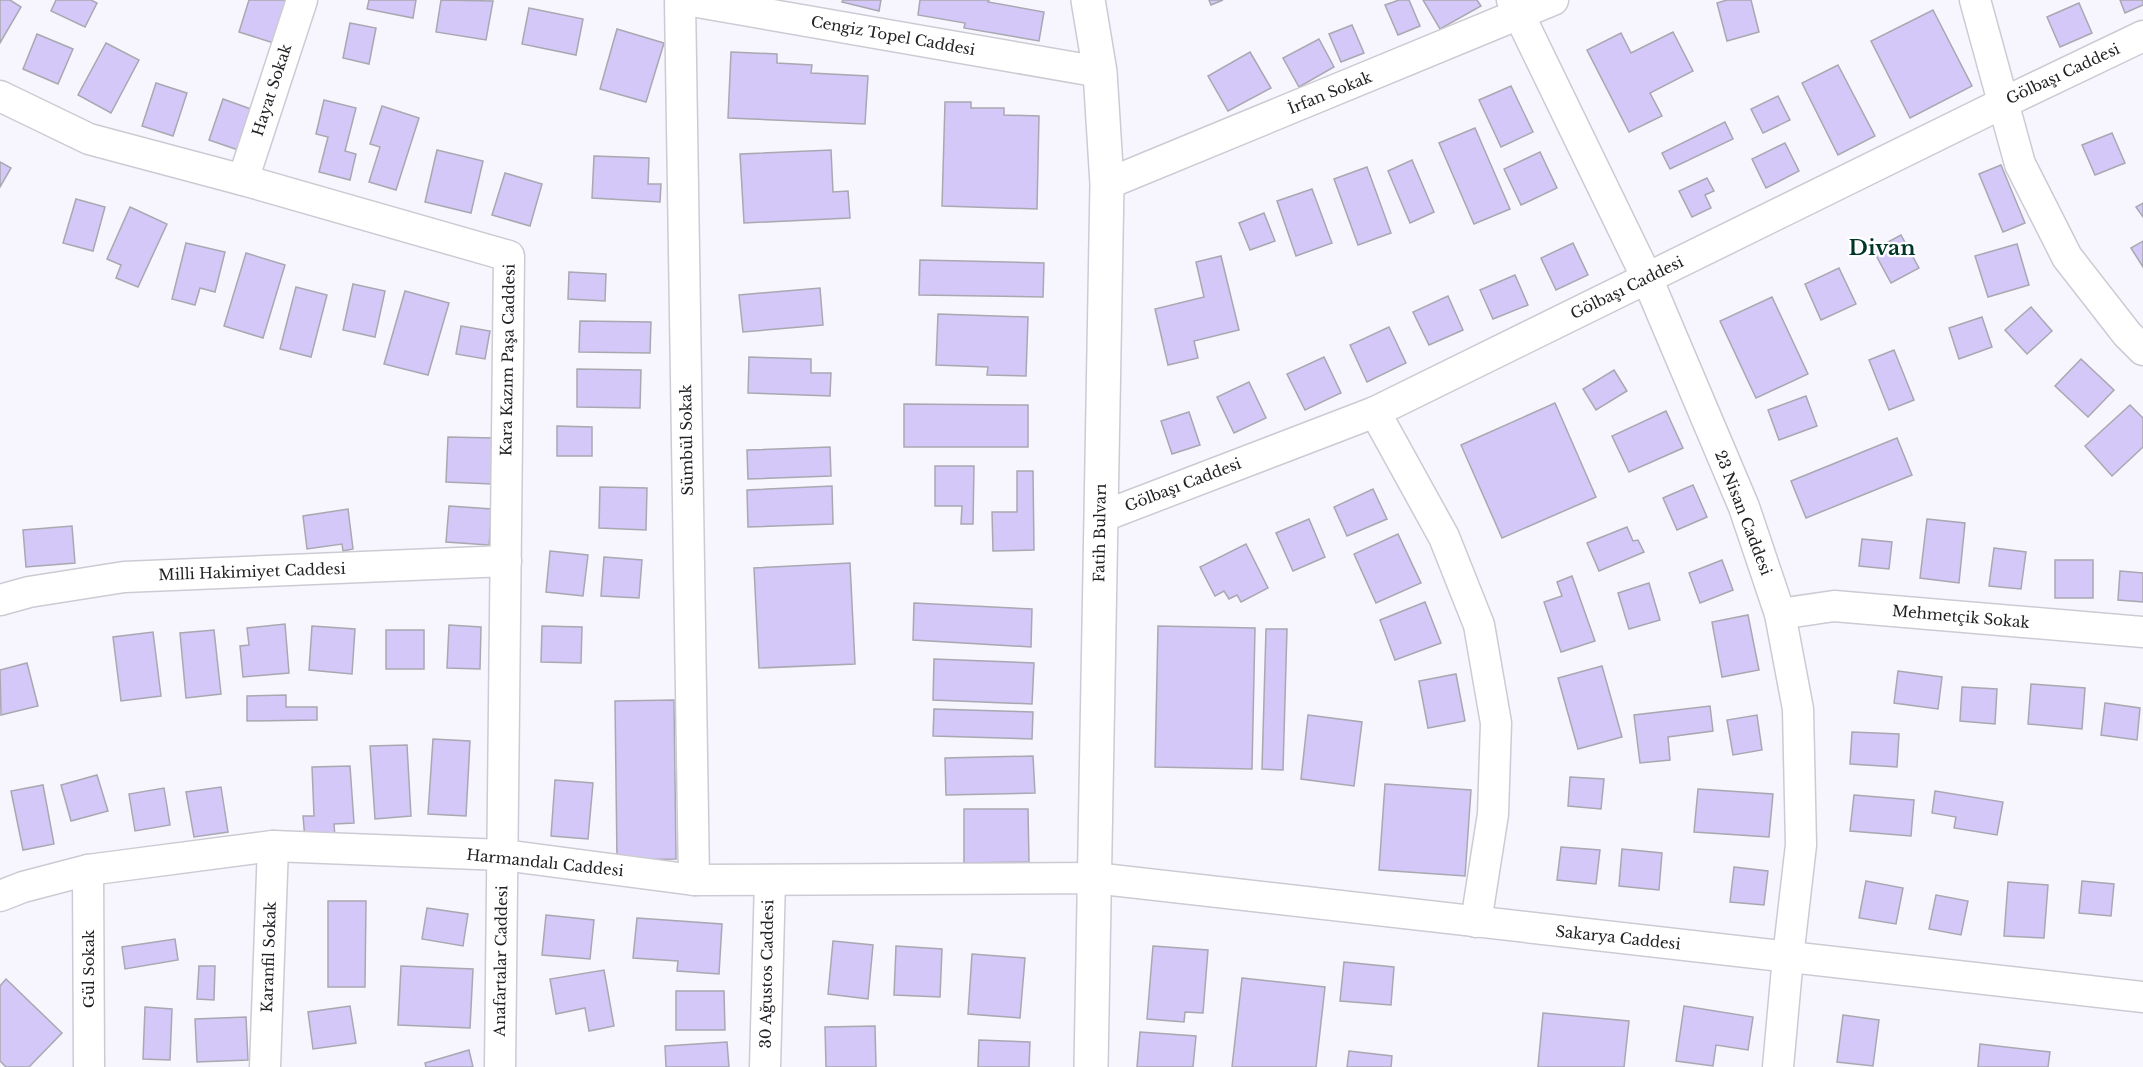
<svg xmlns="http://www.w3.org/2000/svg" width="2143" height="1067" viewBox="0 0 2143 1067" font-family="'Libre Baskerville',serif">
<rect width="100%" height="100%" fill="#f7f6fe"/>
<g fill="#d3c8f8" stroke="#a9a8b0" stroke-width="1.5">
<path d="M0,0H10L21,7L0,43Z"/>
<path d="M56,0H91L97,3L85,27L51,11Z"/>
<path d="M249,0H297L283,46L239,32Z"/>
<path d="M369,0H416L413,18L367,9Z"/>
<path d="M441,0L493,1L486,40L436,32Z"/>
<path d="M843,0H881L879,11L842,2Z"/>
<path d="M920,0H989L988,2L1044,12L1039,41L964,28L965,23L918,15Z"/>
<path d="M1209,0H1223L1211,5Z"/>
<path d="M1399,0H1409L1420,26L1398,35L1385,5Z"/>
<path d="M1423,0H1477L1481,6L1440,29Z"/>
<path d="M1727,0H1751L1759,32L1727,41L1717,3Z"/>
<path d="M2120,0H2143V5L2125,13Z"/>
<path d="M2079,3L2092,33L2060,47L2047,17Z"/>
<path d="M529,8L583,19L576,55L522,44Z"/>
<path d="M1933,10L1972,86L1910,118L1871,41Z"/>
<path d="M350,23L376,28L369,64L343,58Z"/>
<path d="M1352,25L1364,53L1341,62L1329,34Z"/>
<path d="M617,29L664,43L646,102L600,89Z"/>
<path d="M1673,32L1693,71L1650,93L1662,116L1629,132L1587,50L1621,33L1631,53Z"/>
<path d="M37,34L73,49L58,84L23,69Z"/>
<path d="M1319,39L1334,67L1299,87L1283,58Z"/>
<path d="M106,43L139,60L111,113L78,95Z"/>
<path d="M731,52L777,54V63L812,65L811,73L868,76L865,124L728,118Z"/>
<path d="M1250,52L1271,88L1228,111L1208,76Z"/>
<path d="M1838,65L1875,136L1838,155L1802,83Z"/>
<path d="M156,83L187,93L173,136L142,126Z"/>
<path d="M1511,86L1533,132L1501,147L1479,100Z"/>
<path d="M1778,96L1790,120L1763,133L1751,109Z"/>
<path d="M223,99L259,112L244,152L209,140Z"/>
<path d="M324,100L356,108L345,151L356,154L350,180L319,172L328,137L316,134Z"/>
<path d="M945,102H971V108H1004V115L1039,116L1037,209L942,206Z"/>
<path d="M382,106L419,118L396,190L369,182L380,147L370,144Z"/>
<path d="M1725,122L1733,139L1670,169L1662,153Z"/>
<path d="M1475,128L1510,209L1474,224L1439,143Z"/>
<path d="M2112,133L2125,163L2095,175L2082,145Z"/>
<path d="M1785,143L1799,171L1766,188L1752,159Z"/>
<path d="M437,150L483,161L471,213L425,202Z"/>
<path d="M831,150L833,192L848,191L850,218L744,223L740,154Z"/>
<path d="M1540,152L1557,188L1521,205L1504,169Z"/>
<path d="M594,156L649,158L648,184H661L660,202L592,198Z"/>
<path d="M1412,160L1434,212L1410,223L1388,171Z"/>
<path d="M0,162L11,168L0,187Z"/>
<path d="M2001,165L2025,223L2003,232L1979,174Z"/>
<path d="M1367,167L1391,233L1358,245L1334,179Z"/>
<path d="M505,173L542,184L530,226L492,215Z"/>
<path d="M1707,178L1714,191L1705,195L1711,208L1692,217L1679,191Z"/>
<path d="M1312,189L1332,243L1296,256L1277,201Z"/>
<path d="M76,199L105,207L93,251L63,243Z"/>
<path d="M2143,203V217L2136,207Z"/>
<path d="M130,207L167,224L138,287L116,278L121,265L107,259Z"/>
<path d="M1264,213L1275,241L1250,250L1239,223Z"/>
<path d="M1901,235L1919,268L1891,283L1873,250Z"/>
<path d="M2143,241V267L2131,248Z"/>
<path d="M186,243L225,252L215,292L200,288L195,305L172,299Z"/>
<path d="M1573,243L1588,275L1556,290L1541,258Z"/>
<path d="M2017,244L2029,285L1988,297L1975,256Z"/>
<path d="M246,253L285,265L263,338L224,326Z"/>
<path d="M1221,256L1239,330L1194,341L1198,358L1168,365L1155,309L1204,297L1196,262Z"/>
<path d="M920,260L1044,263L1043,297L919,295Z"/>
<path d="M1839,268L1856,304L1821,320L1805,284Z"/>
<path d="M569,272L606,274L605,301L568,299Z"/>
<path d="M1515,275L1528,305L1493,319L1480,290Z"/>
<path d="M353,284L385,291L375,337L343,330Z"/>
<path d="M296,287L327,295L311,357L280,349Z"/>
<path d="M820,288L823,325L743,332L739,295Z"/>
<path d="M405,291L449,303L428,375L384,364Z"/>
<path d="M1448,296L1463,330L1429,345L1413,312Z"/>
<path d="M1772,297L1808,374L1756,398L1720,321Z"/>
<path d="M2031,307L2052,331L2027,354L2005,330Z"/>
<path d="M938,314L1028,317L1026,376L987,375L988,367L936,365Z"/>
<path d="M1982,317L1992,347L1959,359L1949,328Z"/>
<path d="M580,321L651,322L650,353L579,352Z"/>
<path d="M461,326L490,331L485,359L456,354Z"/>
<path d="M1389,327L1406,363L1367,382L1350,345Z"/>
<path d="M1894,350L1914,400L1889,410L1869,360Z"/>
<path d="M749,357L811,359V373H831L830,396L748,393Z"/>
<path d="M1324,357L1341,393L1305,410L1287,374Z"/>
<path d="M2081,359L2114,390L2088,417L2055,386Z"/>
<path d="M577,369L641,370L640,408L577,407Z"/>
<path d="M1614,370L1627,391L1596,410L1583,389Z"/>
<path d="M1249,382L1266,418L1234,433L1217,397Z"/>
<path d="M1806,396L1817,426L1779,440L1768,410Z"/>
<path d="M1555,403L1596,497L1502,538L1461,445Z"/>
<path d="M904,404L1028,405V447H904Z"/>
<path d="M2130,405L2143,418V447L2112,476L2085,446Z"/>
<path d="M1666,411L1683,448L1629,472L1612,436Z"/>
<path d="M1189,412L1200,445L1172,454L1161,421Z"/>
<path d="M557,426L592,427V456H557Z"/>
<path d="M448,437L494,438L492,484L446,482Z"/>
<path d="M1897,438L1912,475L1806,518L1791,481Z"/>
<path d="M830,447L831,476L748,479L747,450Z"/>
<path d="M935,466H974L973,524H961L962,506H935Z"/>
<path d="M1017,471H1033L1034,550L993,551L992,512H1017Z"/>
<path d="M1693,485L1707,517L1677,530L1663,498Z"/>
<path d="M832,486L833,524L748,527L747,490Z"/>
<path d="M600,487L647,488L646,530L599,528Z"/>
<path d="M1373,489L1387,519L1347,536L1334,507Z"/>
<path d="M449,506L492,509L489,545L446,542Z"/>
<path d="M348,509L353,549L343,551L342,544L307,549L303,516Z"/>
<path d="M1309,519L1325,557L1293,571L1276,533Z"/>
<path d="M1927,519L1965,523L1959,583L1920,578Z"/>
<path d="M72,526L75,563L26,567L23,530Z"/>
<path d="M1627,527L1633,541L1638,540L1644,552L1599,571L1587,543Z"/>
<path d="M1398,534L1421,583L1376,603L1354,554Z"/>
<path d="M1862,539L1892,542L1889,569L1859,566Z"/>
<path d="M1246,544L1268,588L1241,602L1237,595L1229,599L1224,591L1215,596L1200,567Z"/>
<path d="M1994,548L2026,552L2021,589L1989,586Z"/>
<path d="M550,551L588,555L583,596L546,592Z"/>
<path d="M604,557L642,560L639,598L601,596Z"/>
<path d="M1722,560L1733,590L1700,603L1689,573Z"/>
<rect x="2055" y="560" width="38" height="38"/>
<path d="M850,563L855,664L759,668L754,568Z"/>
<path d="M2120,571L2143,573V602L2118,600Z"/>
<path d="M1572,576L1595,641L1561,652L1544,602L1562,596L1557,582Z"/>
<path d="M1649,583L1660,620L1629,629L1618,593Z"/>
<path d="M1425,602L1441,643L1395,660L1380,620Z"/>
<path d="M914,603L1032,609L1031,647L913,640Z"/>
<path d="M1748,615L1759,670L1722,677L1712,622Z"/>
<path d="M285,624L289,673L243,677L240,646L249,645L247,628Z"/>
<path d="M449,625L481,627L480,669L447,668Z"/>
<path d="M312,626L355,629L352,674L309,670Z"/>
<path d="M542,626L582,627L581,663L541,662Z"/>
<path d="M1158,626L1255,628L1252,769L1155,767Z"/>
<path d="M1266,629H1287L1283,770L1262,769Z"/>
<path d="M214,630L221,694L186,698L180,633Z"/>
<rect x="386" y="630" width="38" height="39"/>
<path d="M153,632L161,696L121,701L113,637Z"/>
<path d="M934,659L1034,663L1032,704L933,700Z"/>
<path d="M27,663L38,706L1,715L0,670Z"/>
<path d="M1602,666L1622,737L1578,749L1558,678Z"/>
<path d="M1898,671L1942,677L1938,709L1894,703Z"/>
<path d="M1456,674L1465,721L1428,728L1419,681Z"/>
<path d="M2031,684L2085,688L2082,729L2028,724Z"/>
<path d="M1962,687L1997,689L1995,724L1960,721Z"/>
<path d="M286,695V707H317V720L247,721V696Z"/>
<path d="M674,700L676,859L617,860L615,701Z"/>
<path d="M2105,703L2140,708L2137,740L2101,735Z"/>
<path d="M1710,706L1713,731L1668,737L1670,760L1640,763L1634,715Z"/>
<path d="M934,709L1033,712L1032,739L933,736Z"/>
<path d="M1308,715L1362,722L1354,786L1301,779Z"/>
<path d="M1757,715L1762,750L1733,755L1727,720Z"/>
<path d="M1852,732L1899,734L1897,767L1850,764Z"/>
<path d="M433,739L470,741L466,816L428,814Z"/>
<path d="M407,745L411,816L375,819L370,746Z"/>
<path d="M1033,756L1035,793L946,795L945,758Z"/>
<path d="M350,766L354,823L334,824L335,837L305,839L303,816H314L312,767Z"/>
<path d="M97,775L108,811L71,821L61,785Z"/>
<path d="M1570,777L1604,779L1601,809L1568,806Z"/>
<path d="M555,780L593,783L588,839L551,836Z"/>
<path d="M1385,784L1471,790L1465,876L1379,870Z"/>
<path d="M43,785L54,844L23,850L11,791Z"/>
<path d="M221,787L228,832L194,837L186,792Z"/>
<path d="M164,788L170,825L135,831L129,794Z"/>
<path d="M1698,789L1773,794L1769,837L1694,832Z"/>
<path d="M1935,791L2003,802L1997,835L1954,828L1956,817L1932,813Z"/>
<path d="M1854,795L1914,800L1911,836L1850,831Z"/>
<path d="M964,809H1028L1029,862L964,863Z"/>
<path d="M1561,847L1600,850L1596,884L1557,880Z"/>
<path d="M1622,849L1662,853L1659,890L1619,886Z"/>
<path d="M1734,867L1768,871L1764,905L1730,902Z"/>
<path d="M1866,881L1903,888L1896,924L1859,918Z"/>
<path d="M2082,881L2114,884L2111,916L2079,913Z"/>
<path d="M2008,882L2048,885L2044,938L2004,936Z"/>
<path d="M1936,895L1968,901L1961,935L1929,929Z"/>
<path d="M328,901H366L365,987H328Z"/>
<path d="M427,908L468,914L463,946L422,939Z"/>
<path d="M546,915L594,920L590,959L542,955Z"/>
<path d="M637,918L722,924L719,974L677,971L678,961L633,958Z"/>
<path d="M175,939L178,960L125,969L122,947Z"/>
<path d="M833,941L873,945L868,999L828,994Z"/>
<path d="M896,946L942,949L940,997L894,995Z"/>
<path d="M1153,946L1208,950L1203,1013L1185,1012L1184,1022L1147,1019Z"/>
<path d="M972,954L1025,958L1020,1018L968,1014Z"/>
<path d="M1344,962L1394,967L1391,1005L1340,1001Z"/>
<path d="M199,966H215L214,1000L197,999Z"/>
<path d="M401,966L473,969L470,1028L398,1025Z"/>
<path d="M604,970L614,1026L589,1031L585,1008L556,1014L550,979Z"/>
<path d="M1242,978L1325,987L1316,1067H1232Z"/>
<path d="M6,979L62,1033L29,1067H6L0,1061V986Z"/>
<path d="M676,991H724L725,1030H676Z"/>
<path d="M350,1006L356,1043L313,1049L308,1012Z"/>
<path d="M1684,1006L1753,1017L1748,1050L1716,1045L1713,1066L1676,1061Z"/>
<path d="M145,1007L172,1009L170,1060L143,1059Z"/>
<path d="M1543,1013L1629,1021L1624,1067H1538Z"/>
<path d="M1843,1015L1879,1020L1873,1066L1837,1062Z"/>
<path d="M246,1017L248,1060L197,1062L195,1019Z"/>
<path d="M875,1026L876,1067H826L825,1027Z"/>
<path d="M1140,1032L1196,1036L1193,1067H1137Z"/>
<path d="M979,1040L1030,1042L1029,1067H978Z"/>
<path d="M727,1042L729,1067H666L665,1046Z"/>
<path d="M1980,1044L2050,1052L2048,1067H1978Z"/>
<path d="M469,1050L473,1067H426L425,1063Z"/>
<path d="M1349,1051L1392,1056L1391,1067H1347Z"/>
</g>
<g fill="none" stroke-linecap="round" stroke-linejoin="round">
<g stroke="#cccbd3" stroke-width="33">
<g id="street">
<path d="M680,0L694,880"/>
<path d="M686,0L1100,72"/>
<path d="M1512,0L1647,278L1744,507L1780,614L1798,709L1801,845L1788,957L1778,1067"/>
<path d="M1975,0L2020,164L2067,257L2127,334L2143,350"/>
<path d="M0,96L89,139L243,180L509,256L500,1067"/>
<path d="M243,180L302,0"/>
<path d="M1107,184L1553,0"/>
<path d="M1375,412L1444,537L1479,625L1496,723L1493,814L1476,922"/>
<path d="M1101,517L1375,412L2003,103L2143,36"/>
<path d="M0,600L29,592L124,577L506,561"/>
<path d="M1780,614L1834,606L2143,632"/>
<path d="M88,870L89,1067"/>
<path d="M0,896L23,887L88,870L273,846L503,855L694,880L1094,878L2143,997"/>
<path d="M265,1067L273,846"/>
<path d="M765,1067L770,880"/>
</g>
</g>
<g stroke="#cccbd3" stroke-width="36">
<path id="secondary" d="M1088,0L1100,72L1107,184L1091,1067"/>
</g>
<use href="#street" stroke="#fff" stroke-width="30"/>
<use href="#secondary" stroke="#fff" stroke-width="33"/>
</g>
<g text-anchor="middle" stroke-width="4.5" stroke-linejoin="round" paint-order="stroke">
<g font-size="15" fill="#222124" stroke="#fff">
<text transform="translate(893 36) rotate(10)" y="5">Cengiz Topel Caddesi</text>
<text transform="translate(2063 74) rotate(-25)" y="5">Gölbaşı Caddesi</text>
<text transform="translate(272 90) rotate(-72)" y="5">Hayat Sokak</text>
<text transform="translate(1330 93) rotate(-22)" y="5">İrfan Sokak</text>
<text transform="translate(1627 288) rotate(-26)" y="5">Gölbaşı Caddesi</text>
<text transform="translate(508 360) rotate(-89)" y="5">Kara Kazım Paşa Caddesi</text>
<text transform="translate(687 440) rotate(-91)" y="5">Sümbül Sokak</text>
<text transform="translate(1183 485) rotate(-21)" y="5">Gölbaşı Caddesi</text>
<text transform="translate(1743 513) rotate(69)" y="5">23 Nisan Caddesi</text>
<text transform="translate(1100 533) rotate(-89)" y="5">Fatih Bulvarı</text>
<text transform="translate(252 572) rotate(-2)" y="5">Milli Hakimiyet Caddesi</text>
<text transform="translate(1961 617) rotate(5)" y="5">Mehmetçik Sokak</text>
<text transform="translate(545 863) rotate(6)" y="5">Harmandalı Caddesi</text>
<text transform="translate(1618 938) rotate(6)" y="5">Sakarya Caddesi</text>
<text transform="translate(269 957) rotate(-88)" y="5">Karanfil Sokak</text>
<text transform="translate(501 961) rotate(-89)" y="5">Anafartalar Caddesi</text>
<text transform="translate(89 969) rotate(-90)" y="5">Gül Sokak</text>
<text transform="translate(767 974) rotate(-89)" y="5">30 Ağustos Caddesi</text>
</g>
<g font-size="21" font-weight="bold" fill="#003628" stroke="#fff">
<text x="1882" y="255">Divan</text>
</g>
</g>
</svg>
